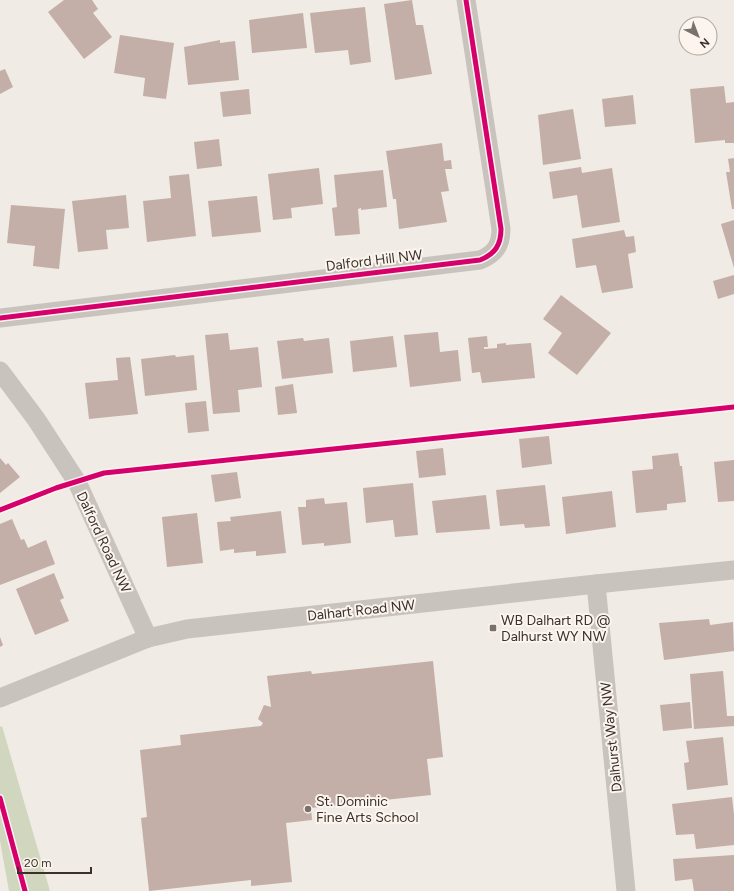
<svg xmlns="http://www.w3.org/2000/svg" width="734" height="891" viewBox="0 0 734 891" font-family="Figtree,sans-serif">
<rect width="100%" height="100%" fill="#f0ebe5"/>
<path fill="#d1d6bf" d="M2,726L50,891H9L0,841V727Z"/>
<g fill="#c3afa7">
<path d="M64,0H92L98,9L93,13L112,37L84,59L48,12Z"/>
<path d="M412,0L416,25H423L432,74L395,80L384,4Z"/>
<path d="M365,7L371,62L350,65L348,50L315,53L310,13Z"/>
<path d="M303,13L307,48L252,53L249,20Z"/>
<path d="M120,35L174,43L166,99L143,96L145,78L114,73Z"/>
<path d="M220,40V43L235,41L239,80L188,85L184,47Z"/>
<path d="M5,69L13,87L0,94V71Z"/>
<path d="M724,86L726,103L734,102V143H725V140L695,143L690,89Z"/>
<path d="M249,89L251,114L223,117L220,92Z"/>
<path d="M633,95L636,124L605,127L602,99Z"/>
<path d="M573,109L581,159L543,165L538,115Z"/>
<path d="M219,139L222,166L197,169L194,142Z"/>
<path d="M442,143L444,161L451,160L452,169H445L449,191L441,192L447,222L399,229L396,199H393L386,151Z"/>
<path d="M734,158V209H732L726,172H730L728,159Z"/>
<path d="M581,167L582,173L612,168L620,222L582,228L577,195L553,199L549,172Z"/>
<path d="M319,168L323,204L291,208L292,218L273,220L268,174Z"/>
<path d="M383,170L387,207L361,210V208L358,209L360,234L335,236L332,208L337,207L334,175Z"/>
<path d="M189,174L196,236L147,242L143,201L171,198L169,176Z"/>
<path d="M126,195L129,228L106,230L108,249L78,252L72,201Z"/>
<path d="M257,196L261,232L212,237L208,201Z"/>
<path d="M11,205L65,209L59,269L33,266L35,246L7,243Z"/>
<path d="M734,220V268L721,224Z"/>
<path d="M624,230L626,237L634,236L636,252L628,254L633,288L602,293L596,265L576,268L572,239Z"/>
<path d="M734,275V294L718,299L713,281Z"/>
<path d="M561,295L611,333L577,375L548,353L562,333L543,319Z"/>
<path d="M438,332L440,352L458,350L461,381L410,387L404,335Z"/>
<path d="M228,333L230,350L258,347L262,387L238,390L240,412L213,414L205,335Z"/>
<path d="M393,336L397,367L353,372L350,341Z"/>
<path d="M487,336L488,347H484V349L497,348V344L506,343V345L531,343L535,378L482,383L480,372L472,373L468,338Z"/>
<path d="M303,338L304,341L329,338L333,373L282,379L277,341Z"/>
<path d="M175,355L176,357L194,355L197,390L145,396L141,359Z"/>
<path d="M130,357L138,414L89,419L85,383L118,380L116,358Z"/>
<path d="M293,384L297,413L278,415L275,387Z"/>
<path d="M206,401L209,431L188,433L185,403Z"/>
<path d="M549,436L552,464L522,468L519,439Z"/>
<path d="M443,448L446,475L419,478L416,451Z"/>
<path d="M678,453L680,466H682L686,502L667,504V510L636,513L632,471L653,469L652,456Z"/>
<path d="M0,458L6,465L8,463L20,477L0,493Z"/>
<path d="M734,460V501L718,502L714,462Z"/>
<path d="M237,472L241,498L215,502L211,475Z"/>
<path d="M413,483L418,535L395,537L393,520L366,523L363,488Z"/>
<path d="M545,485L550,526L525,528L524,524L500,526L496,490Z"/>
<path d="M612,491L616,527L566,534L562,497Z"/>
<path d="M486,495L490,529L436,533L432,501Z"/>
<path d="M324,498L325,504L347,502L351,543L324,546V543L302,545L298,507H306V500Z"/>
<path d="M281,511L286,553L256,556V551L234,553V549L220,551L217,522L231,521L230,517Z"/>
<path d="M197,513L203,563L167,567L162,517Z"/>
<path d="M12,519L21,540L24,539L28,548L46,540L55,564L0,585V524Z"/>
<path d="M54,573L64,598L60,600L69,621L35,635L16,589Z"/>
<path d="M709,619L710,625L733,622L734,651L664,660L659,623Z"/>
<path d="M0,637L3,645L0,647Z"/>
<path d="M433,661L443,757L427,759L431,795L311,808L312,820L286,823L292,882L251,886V880L149,891L141,818L147,817L140,750L181,745L180,735L261,726L263,723L258,719L264,705L271,707L267,676L311,671L312,674Z"/>
<path d="M723,671L727,716H734V726L694,729L690,674Z"/>
<path d="M690,702L692,728L663,731L660,705Z"/>
<path d="M723,737L728,785L687,790L684,763L689,762L686,741Z"/>
<path d="M732,797L734,814V845L696,849L694,834L676,835L672,804Z"/>
<path d="M734,855V891H694L692,879L675,881L673,859Z"/>
</g>
<g fill="none" stroke-linecap="round" stroke-linejoin="round">
<g stroke="#c9c3be" stroke-width="19">
<path d="M0,318L480,260C495,254 501,245 501,229L466,0"/>
<path d="M0,371L36,419L77,482L148,638"/>
<path d="M596,584L626,891"/>
<path d="M0,698L148,638L187,629L596,584L734,570"/>
</g>
<g stroke="#fbf5ee" stroke-width="8">
<g id="cycleway">
<path d="M0,318L480,260C495,254 501,245 501,229L466,0"/>
<path d="M0,510L56,488L104,473L734,407"/>
<path d="M0,798L25,891"/>
</g>
</g>
<use href="#cycleway" stroke="#d6006c" stroke-width="5"/>
</g>
<g fill="#7a716c" stroke="#fbf5ee" stroke-width="1.5">
<rect x="489" y="624" width="8" height="8" rx="2"/>
<circle cx="308" cy="809" r="4"/>
</g>
<g text-anchor="middle" stroke-width="4" stroke-linejoin="round" paint-order="stroke">
<g font-size="14" fill="#3b302b" stroke="#fbf5ee">
<text transform="translate(374 260) rotate(-7)" y="5">Dalford Hill NW</text>
<text transform="translate(104 542) rotate(65)" y="5">Dalford Road NW</text>
<text transform="translate(361 610) rotate(-6)" y="5">Dalhart Road NW</text>
<text transform="translate(611 737) rotate(-96)" y="5">Dalhurst Way NW</text>
</g>
<g font-size="14" fill="#3b302b" stroke="#fbf5ee" text-anchor="start">
<text x="501" y="625">WB Dalhart RD @<tspan x="501" dy="16">Dalhurst WY NW</tspan></text>
<text x="316" y="806">St. Dominic<tspan x="316" dy="16">Fine Arts School</tspan></text>
</g>
</g>
<g transform="translate(698 36) rotate(138)"><circle r="19" fill="#fbf5ee" stroke="#aea6a0"/>
<path d="M0-3L7 15L0 10L-7 15Z" fill="#7a716c"/>
<text y="-6" font-size="11" font-weight="bold" text-anchor="middle" fill="#3b302b">N</text>
</g>
<path d="M18 867v6h73v-6" fill="none" stroke="#3b302b" stroke-width="2"/>
<text x="24" y="867" font-size="12" fill="#3b302b" stroke="#fbf5ee" stroke-width="3" paint-order="stroke">20 m</text>
</svg>
